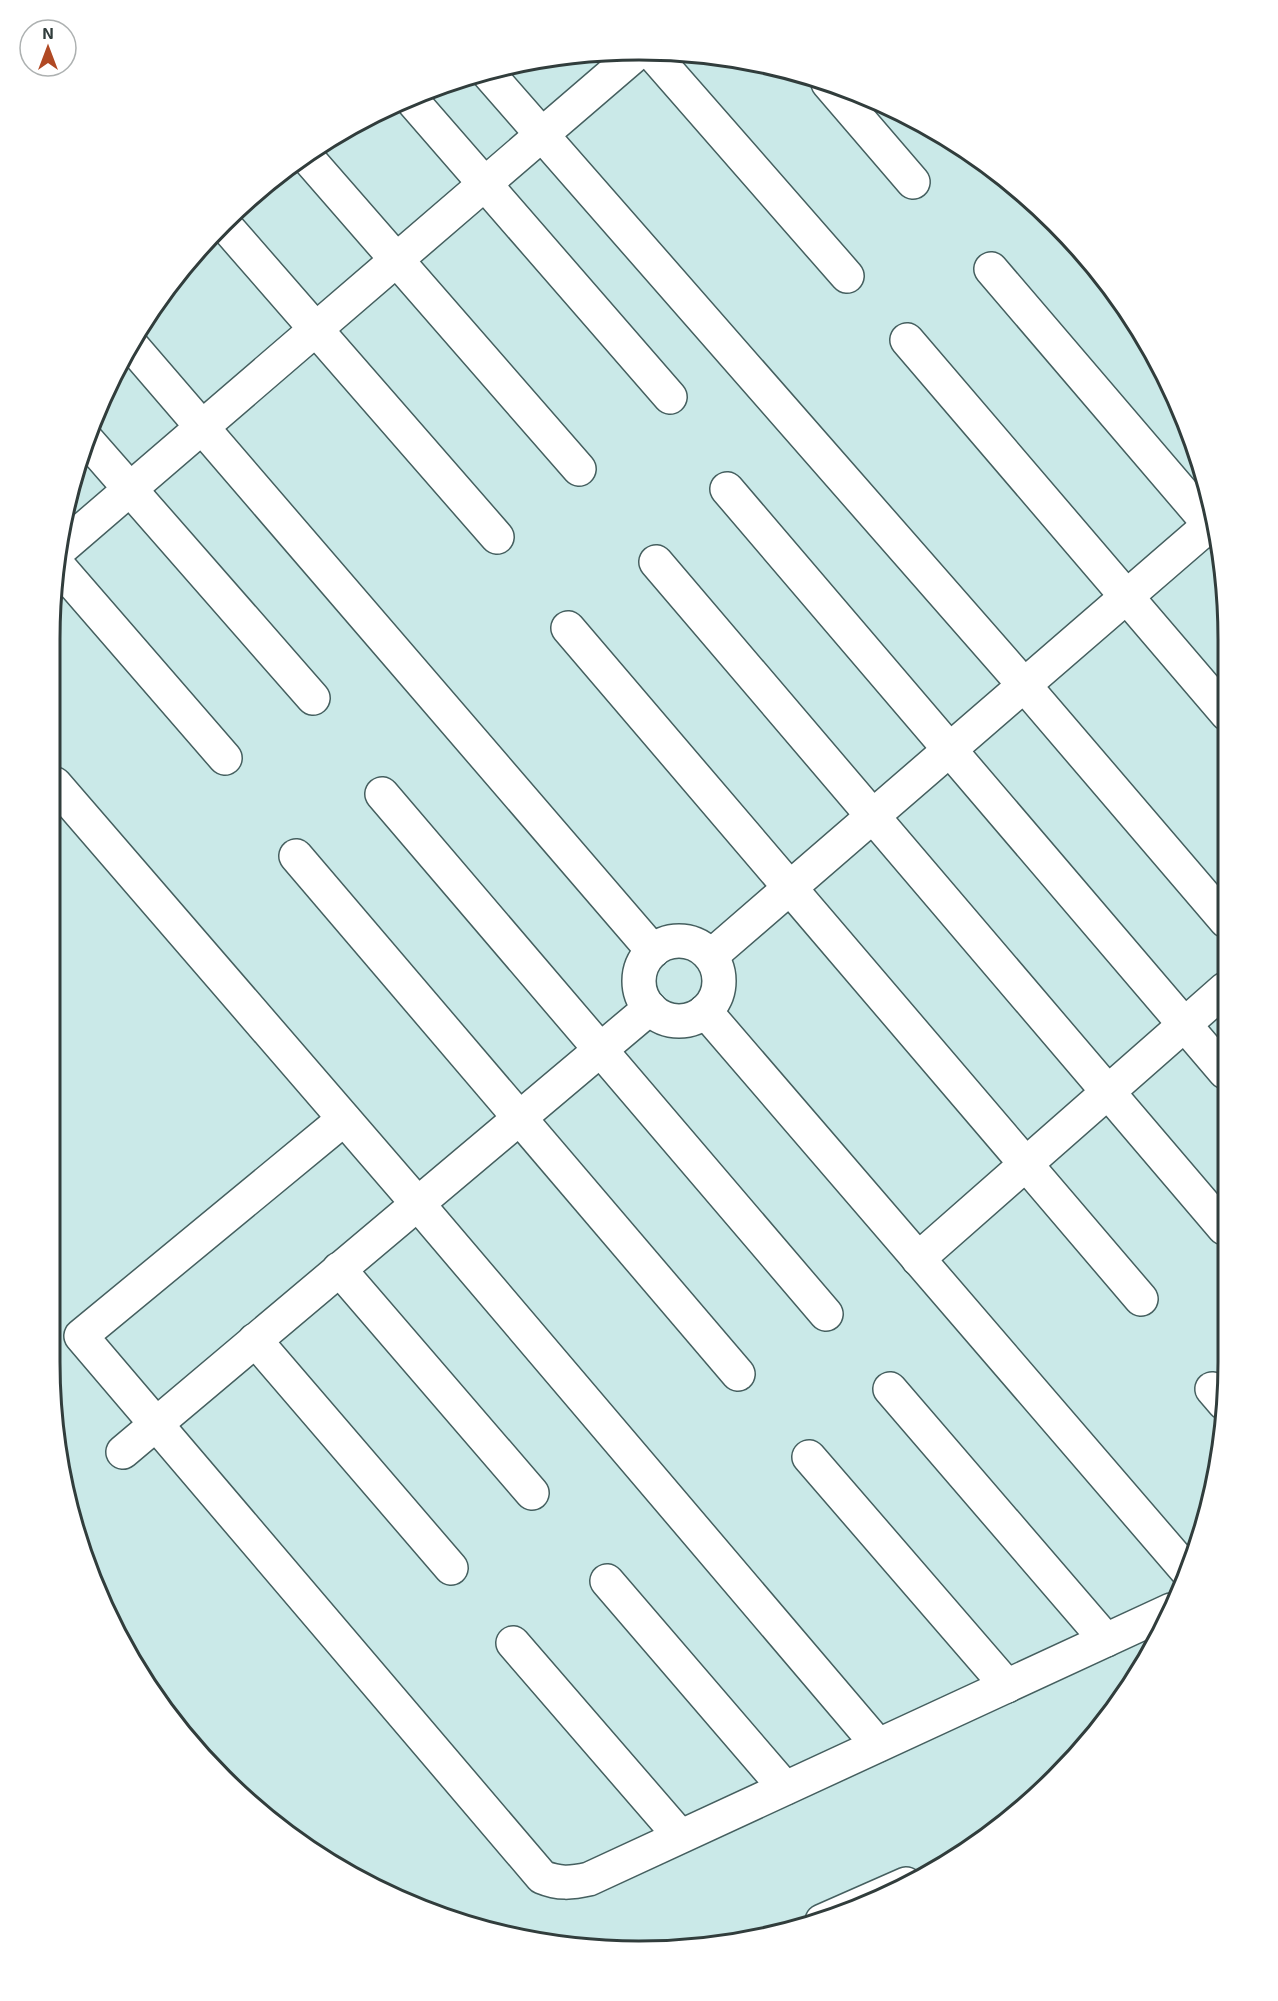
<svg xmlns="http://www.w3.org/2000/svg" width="1278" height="2001" viewBox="0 0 1278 2001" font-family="'Exo 2',sans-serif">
<rect width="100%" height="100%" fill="#cae9e8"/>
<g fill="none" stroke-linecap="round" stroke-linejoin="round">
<g stroke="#455f5f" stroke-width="36">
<g id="street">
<path d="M651,52L847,276"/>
<path d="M487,72L1024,685L1226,921"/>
<path d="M828,83L913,182"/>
<path d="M410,98L670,397"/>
<path d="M306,156L579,469"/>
<path d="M224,224L497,537"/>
<path d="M991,269L1216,532"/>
<path d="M907,340L1227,714"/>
<path d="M133,347L653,951"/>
<path d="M87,440L313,698"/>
<path d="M727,489L1225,1072"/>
<path d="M58,551L638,52"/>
<path d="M55,562L225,758"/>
<path d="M656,562L1224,1228"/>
<path d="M568,628L1141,1299"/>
<path d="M55,784L417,1203L878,1745"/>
<path d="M382,794L826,1314"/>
<path d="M296,856L738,1374"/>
<circle cx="679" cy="981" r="40"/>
<path d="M711,956L1214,521"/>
<path d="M705,1011L1188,1572"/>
<path d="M344,1119L81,1336L542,1877C559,1884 571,1883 589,1879L1171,1610"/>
<path d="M918,1259L1225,989"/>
<path d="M339,1269L532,1493"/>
<path d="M255,1340L451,1568"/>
<path d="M890,1389L1106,1640"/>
<path d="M1212,1389L1224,1403"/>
<path d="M123,1452L650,1008"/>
<path d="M809,1457L1007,1686"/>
<path d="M607,1581L785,1788"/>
<path d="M513,1643L680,1836"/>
<path d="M822,1921L906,1884"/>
</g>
</g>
<use href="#street" stroke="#fff" stroke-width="33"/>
</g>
<path d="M0 0H1278V2001H0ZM639 60H639A579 579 0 0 1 1218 639V1362A579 579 0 0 1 639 1941H639A579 579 0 0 1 60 1362V639A579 579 0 0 1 639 60Z" fill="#fff" fill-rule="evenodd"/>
<path fill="none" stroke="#313d3c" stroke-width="3" d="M639 60H639A579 579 0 0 1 1218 639V1362A579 579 0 0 1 639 1941H639A579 579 0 0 1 60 1362V639A579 579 0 0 1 639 60Z"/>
<g transform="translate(48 48)"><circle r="28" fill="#ffffff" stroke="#adb1b1" stroke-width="1.5"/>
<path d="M0-4.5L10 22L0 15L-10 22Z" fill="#b04924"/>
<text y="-9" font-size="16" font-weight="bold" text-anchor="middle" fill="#313d3c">N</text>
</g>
</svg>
